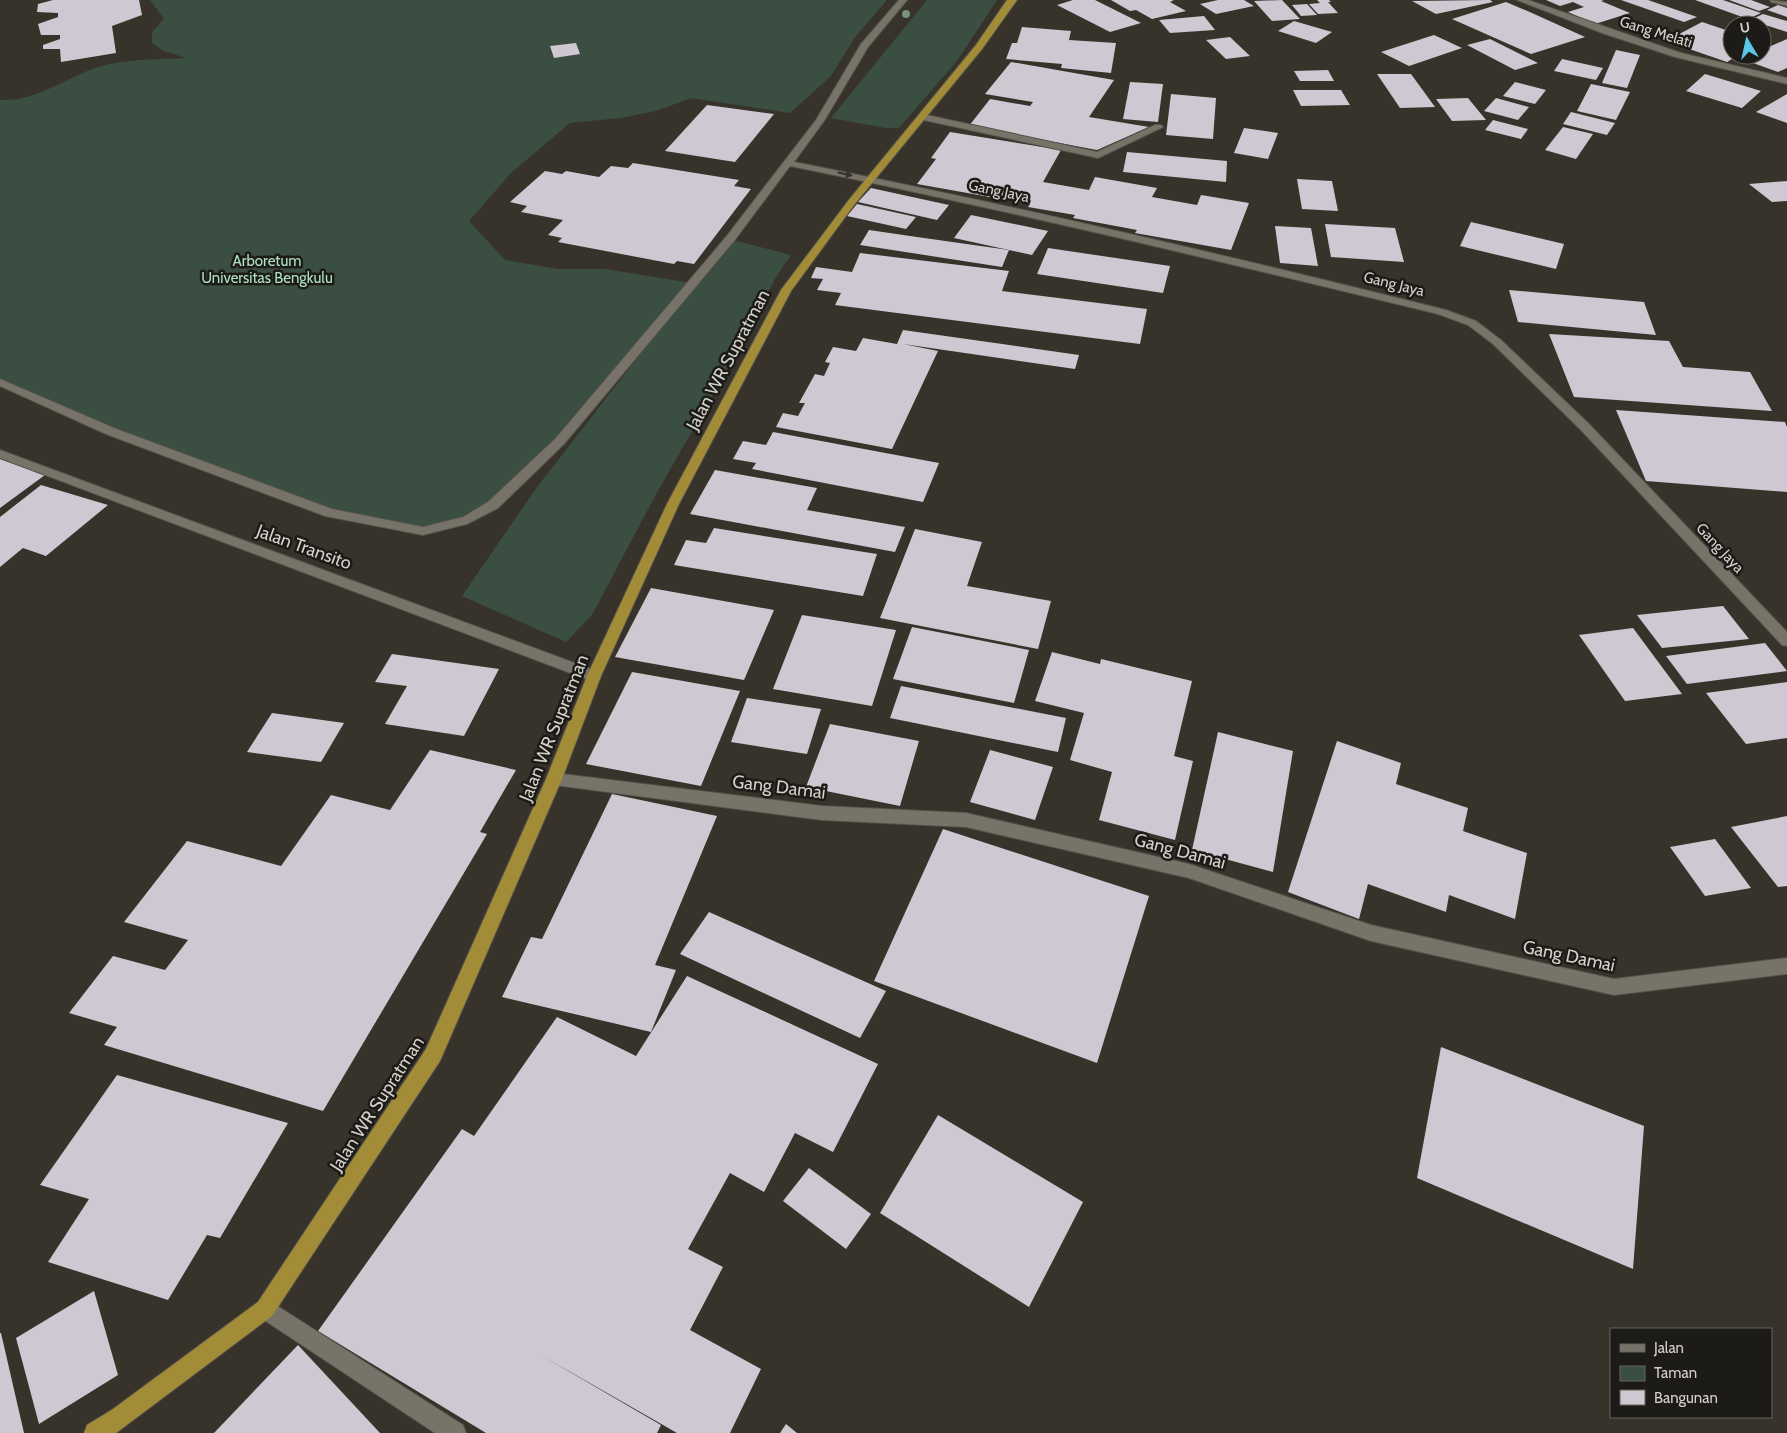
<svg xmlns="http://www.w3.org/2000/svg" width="1787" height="1433" viewBox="0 0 1787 1433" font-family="Cabin,sans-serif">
<rect width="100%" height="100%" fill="#37332a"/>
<g fill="#3b4e42">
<path d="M150,0H887L856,36L830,77L790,113L691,98L656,111L621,118L570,123L511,173L469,221L505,260L558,269H605L692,283L523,478L467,520L423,531L330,513L228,476L0,382V100C37,102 68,76 101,66C128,59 159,59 186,58L164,51L152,43V32L164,19Z"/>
<path d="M927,0H997L957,61L899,128H885L831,118Z"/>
<path d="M730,239L791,255L776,277L739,349L655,496L592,615L566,642L462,596L537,487Z"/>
</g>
<g fill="#cfc8d2">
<path d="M53,0H139L142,15L112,26L116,53L61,62L60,49H43V45L60,39V35H41L38,24L58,17V13L37,12L38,4Z"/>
<path d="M1073,0H1095L1141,23L1110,32L1057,5Z"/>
<path d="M1111,0H1174L1170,2L1186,11L1152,19L1136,10L1130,11Z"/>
<path d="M1218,0H1244L1254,6L1216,14L1200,4Z"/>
<path d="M1282,0L1300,19L1272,21L1254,1Z"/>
<path d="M1317,0H1329L1331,2H1328L1338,13L1318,14L1309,4L1320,3Z"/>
<path d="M1490,0L1493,2L1436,14L1412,1Z"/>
<path d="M1546,0H1604L1601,1L1630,13L1595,24L1568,12L1584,7L1573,2L1560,6Z"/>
<path d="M1621,0H1648L1697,17L1684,22Z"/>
<path d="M1695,0H1723L1761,13L1748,19Z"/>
<path d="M1729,0H1751L1770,7L1759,11Z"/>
<path d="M1506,2L1532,13L1585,37L1531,54L1452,19Z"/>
<path d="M1307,4L1317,15L1301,16L1292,5Z"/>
<path d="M1778,5L1787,8V17L1767,10Z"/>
<path d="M1763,14L1787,21V32L1750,20Z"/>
<path d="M1204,16L1215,30L1170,33L1159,20Z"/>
<path d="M1294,21L1332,32L1316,43L1278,31Z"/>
<path d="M1702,22L1732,32V55H1739L1727,62L1666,41Z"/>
<path d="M1022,27L1071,31L1069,40L1116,43L1111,73L1061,68L1062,64L1006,59L1012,43H1017Z"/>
<path d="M1434,35L1462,48L1409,66L1381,52Z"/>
<path d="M1230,37L1250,56L1226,59L1206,40Z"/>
<path d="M1490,39L1538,63L1515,70L1467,45Z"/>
<path d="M1787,39V68L1778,72L1742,59L1751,55H1762V50Z"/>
<path d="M576,43L580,54L554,58L550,46Z"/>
<path d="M1616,50L1640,55L1627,88L1602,83Z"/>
<path d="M1562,59L1603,68L1596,80L1554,71Z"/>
<path d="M1011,62L1114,80L1089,117L1149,127L1097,150L969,126L990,99L1030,106L1033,102L985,94Z"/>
<path d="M1328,70L1334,81H1300L1294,71Z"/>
<path d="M1377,74H1411L1435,107L1400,108Z"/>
<path d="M1705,74L1761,91L1742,108L1686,91Z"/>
<path d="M1130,82L1163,84L1158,122L1123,119Z"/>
<path d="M1515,82L1546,90L1535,104L1503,96Z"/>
<path d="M1591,84L1630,92L1616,120L1577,111Z"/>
<path d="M1293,90H1341L1350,105L1301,106Z"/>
<path d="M1171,94L1216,98L1213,139L1166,135Z"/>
<path d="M1787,94V123L1756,112Z"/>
<path d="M1468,98L1486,120L1452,121L1436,99Z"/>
<path d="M1496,98L1529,107L1518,120L1484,111Z"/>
<path d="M707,105L774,114L735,162L665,151Z"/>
<path d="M1571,112L1615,123L1607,135L1563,124Z"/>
<path d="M1493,120L1528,129L1521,139L1485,130Z"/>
<path d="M1563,127L1593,134L1576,159L1545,150Z"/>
<path d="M1244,128L1278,133L1268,159L1234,153Z"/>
<path d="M950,132L1061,150L1043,182L1089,190L1095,177L1157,188L1152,197L1197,205L1201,195L1249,203L1231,250L1135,233L1137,230L1073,218L1075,215L1028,207L1030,204L917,184L936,159L931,158Z"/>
<path d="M1127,152L1227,161L1226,182L1123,172Z"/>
<path d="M633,163L739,180L734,186L751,189L694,264L677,261L674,264L558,242L562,238L548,235L563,220L521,212L527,206L510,202L545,171L562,174L566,171L599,177L611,166L628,168Z"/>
<path d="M1297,179L1332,181L1338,211L1302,209Z"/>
<path d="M1787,181V201L1772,202L1749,184Z"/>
<path d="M871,188L903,195L949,205L937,220L858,202Z"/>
<path d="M857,204L916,217L906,229L847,216Z"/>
<path d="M971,215L1048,231L1032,255L954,238Z"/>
<path d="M1471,222L1564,244L1556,269L1460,246Z"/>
<path d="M1325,224L1395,228L1404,262L1331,257Z"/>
<path d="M1275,226L1311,228L1318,266L1280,263Z"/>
<path d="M869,230L917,237L1009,250L1002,267L860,245Z"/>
<path d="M1048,248L1170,266L1163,293L1037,274Z"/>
<path d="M860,253L1009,271L1002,291L1147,309L1140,344L835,305L841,293L817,290L823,279L811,278L816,267L852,272Z"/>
<path d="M1509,290L1644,302L1656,335L1518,322Z"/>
<path d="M903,330L1079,355L1075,369L903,344L938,351L892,449L776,427L783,413L798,416L805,403H799L815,374L824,376L830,363L825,362L833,347L856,351L863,338L897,344Z"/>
<path d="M1549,334L1669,341L1683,367L1750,372L1772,411L1574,397Z"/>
<path d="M1616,410L1785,422L1787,427V492L1646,481Z"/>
<path d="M773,432L939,463L923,502L752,469L756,463L733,459L743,441L766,445Z"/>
<path d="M0,459L45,475L0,508Z"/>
<path d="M715,470L817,488L807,510L905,527L895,552L690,514Z"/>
<path d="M41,485L108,505L46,556L23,548L0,567V517Z"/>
<path d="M714,528L877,554L863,596L674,565L686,540L706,543Z"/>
<path d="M915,529L982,542L967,586L1051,601L1038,649L880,618Z"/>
<path d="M651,588L774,610L744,680L615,657Z"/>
<path d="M1723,606L1749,639L1662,648L1637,615Z"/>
<path d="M802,615L896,630L872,706L773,689Z"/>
<path d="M912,627L1029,650L1014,703L893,679Z"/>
<path d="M1633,628L1682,694L1625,701L1579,635Z"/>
<path d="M1765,643L1787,671L1687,684L1666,656Z"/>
<path d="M1052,652L1100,664L1101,659L1192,681L1174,756L1193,761L1175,840L1099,820L1112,772L1070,760L1084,713L1035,701Z"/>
<path d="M392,654L499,669L464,736L385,724L407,686L375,682Z"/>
<path d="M632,672L740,691L701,786L586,764Z"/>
<path d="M1787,682V738L1746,744L1706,693Z"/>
<path d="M901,686L1066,718L1058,752L890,718Z"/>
<path d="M747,698L821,709L807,754L731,742Z"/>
<path d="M272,713L344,723L321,762L247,752Z"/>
<path d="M830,724L919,741L900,806L806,787Z"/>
<path d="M1218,732L1293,751L1273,872L1192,850Z"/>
<path d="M1337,741L1401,763L1396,784L1468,808L1463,831L1527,853L1515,919L1449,895L1446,912L1368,884L1359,919L1288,892Z"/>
<path d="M430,750L516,770L480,832L487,834L323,1111L104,1045L117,1027L69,1013L113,956L165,970L188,940L124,922L187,841L281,866L331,795L390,810Z"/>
<path d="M990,750L1053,767L1035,820L970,802Z"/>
<path d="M612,794L717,816L655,965L676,970L651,1032L502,997L531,937L542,939Z"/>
<path d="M1787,816V886L1778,887L1731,827Z"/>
<path d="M943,829L1149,896L1097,1063L874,981Z"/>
<path d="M1715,839L1751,888L1705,896L1670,847Z"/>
<path d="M709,912L886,991L860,1038L680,954Z"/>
<path d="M687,976L878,1064L833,1152L795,1133L764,1192L730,1173L688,1249L723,1267L690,1330L761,1369L730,1433H677L539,1354L661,1425L657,1433H486L318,1331L462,1129L474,1136L557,1017L636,1056Z"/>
<path d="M1441,1047L1644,1126L1633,1269L1417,1178Z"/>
<path d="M117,1075L288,1123L220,1238L207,1235L168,1300L48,1262L89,1199L40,1185Z"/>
<path d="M938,1115L1083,1202L1029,1307L880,1213Z"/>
<path d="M809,1168L871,1214L846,1249L783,1201Z"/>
<path d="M94,1291L118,1375L39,1424L16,1338Z"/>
<path d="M0,1333H1L24,1433H0Z"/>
<path d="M298,1345L380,1433H214Z"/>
<path d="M786,1424L797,1433H780Z"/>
</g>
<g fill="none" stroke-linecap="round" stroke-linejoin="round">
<g stroke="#55514a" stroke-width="2">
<g id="minor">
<path d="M899,0H907L868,47L824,121L794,162C1013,205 1230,256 1446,310L1476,321L1501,340L1589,424L1787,632V646L1782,645L1581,430L1493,344L1468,325L1438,314C1223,262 1008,210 790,166L734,241L564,444L498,508L467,524L423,535L325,516L106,434L0,386V379L114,428L332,509L423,527L463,517L488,502L556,438L726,237L816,120L861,44Z"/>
<path d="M1517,0H1528L1681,53L1787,78V84L1675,57L1602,33Z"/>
<path d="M1770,0L1787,2V6L1771,2Z"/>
<path d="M922,114L1097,152L1155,125H1161L1163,127L1098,158L919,119V115Z"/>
<path d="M0,450L599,672L601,676L599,680L594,682L589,680L0,458Z"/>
<path d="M554,773L822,806L966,813L1189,864L1371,925L1614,979L1787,958V974L1614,995L1371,941L1189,878L966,827L822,820L554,785L548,783L546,779L548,775Z"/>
<path d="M265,1298L463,1425L466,1433H435L258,1316L254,1309L258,1302Z"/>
</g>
</g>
<g stroke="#55514a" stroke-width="2">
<path id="highway" d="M1007,0H1017L982,49L854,205L791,291L679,504L601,676L562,779L440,1061L272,1316L116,1433H84L87,1425L113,1409L258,1302L426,1049L546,779L587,676L667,504L781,290L848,201L976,45Z"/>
</g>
<use href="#minor" fill="#787369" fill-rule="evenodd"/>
<use href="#highway" fill="#a28c37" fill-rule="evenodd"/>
</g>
<circle fill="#77937c" cx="906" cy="14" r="4"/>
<defs><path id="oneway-solid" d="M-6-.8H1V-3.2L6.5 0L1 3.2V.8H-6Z" transform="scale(1.25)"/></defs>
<use fill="#34312c" href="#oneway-solid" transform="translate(845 174) rotate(12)"/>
<g text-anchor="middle" stroke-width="5" stroke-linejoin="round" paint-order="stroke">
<g font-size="15" fill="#d4d1cb" stroke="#1d1b17">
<text transform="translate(1656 32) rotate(17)" y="5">Gang Melati</text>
<text transform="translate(999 191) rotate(12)" y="5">Gang Jaya</text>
<text transform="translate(1394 284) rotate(14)" y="5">Gang Jaya</text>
<text transform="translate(1720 548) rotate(47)" y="5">Gang Jaya</text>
</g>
<g font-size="15" fill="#ace1c0" stroke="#1d1b17">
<text x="267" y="266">Arboretum<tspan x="267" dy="17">Universitas Bengkulu</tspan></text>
</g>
<g font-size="18" fill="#d4d1cb" stroke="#1d1b17">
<text transform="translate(728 360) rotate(-62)" y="6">Jalan WR Supratman</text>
<text transform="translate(304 547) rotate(20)" y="6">Jalan Transito</text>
<text transform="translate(554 728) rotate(-68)" y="6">Jalan WR Supratman</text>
<text transform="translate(779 787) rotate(7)" y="6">Gang Damai</text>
<text transform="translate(1180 851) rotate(15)" y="6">Gang Damai</text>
<text transform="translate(1569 956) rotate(12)" y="6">Gang Damai</text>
<text transform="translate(377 1104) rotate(-57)" y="6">Jalan WR Supratman</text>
</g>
</g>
<rect x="1610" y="1328" width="162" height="90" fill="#1d1b17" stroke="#66645f"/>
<rect x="1620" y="1344" width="25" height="8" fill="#787369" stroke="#66645f"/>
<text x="1654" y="1353" font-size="15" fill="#d4d1cb">Jalan</text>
<rect x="1620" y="1366" width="25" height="15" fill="#3b4e42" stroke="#66645f"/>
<text x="1654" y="1378" font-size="15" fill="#d4d1cb">Taman</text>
<rect x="1620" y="1390" width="25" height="15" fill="#cfc8d2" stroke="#66645f"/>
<text x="1654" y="1403" font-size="15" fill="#d4d1cb">Bangunan</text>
<g transform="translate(1747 40) rotate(351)"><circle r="24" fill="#1d1b17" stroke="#66645f"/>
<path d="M0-4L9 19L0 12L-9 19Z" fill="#5ac8e5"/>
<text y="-8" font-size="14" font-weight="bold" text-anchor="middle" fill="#d4d1cb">U</text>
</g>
</svg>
